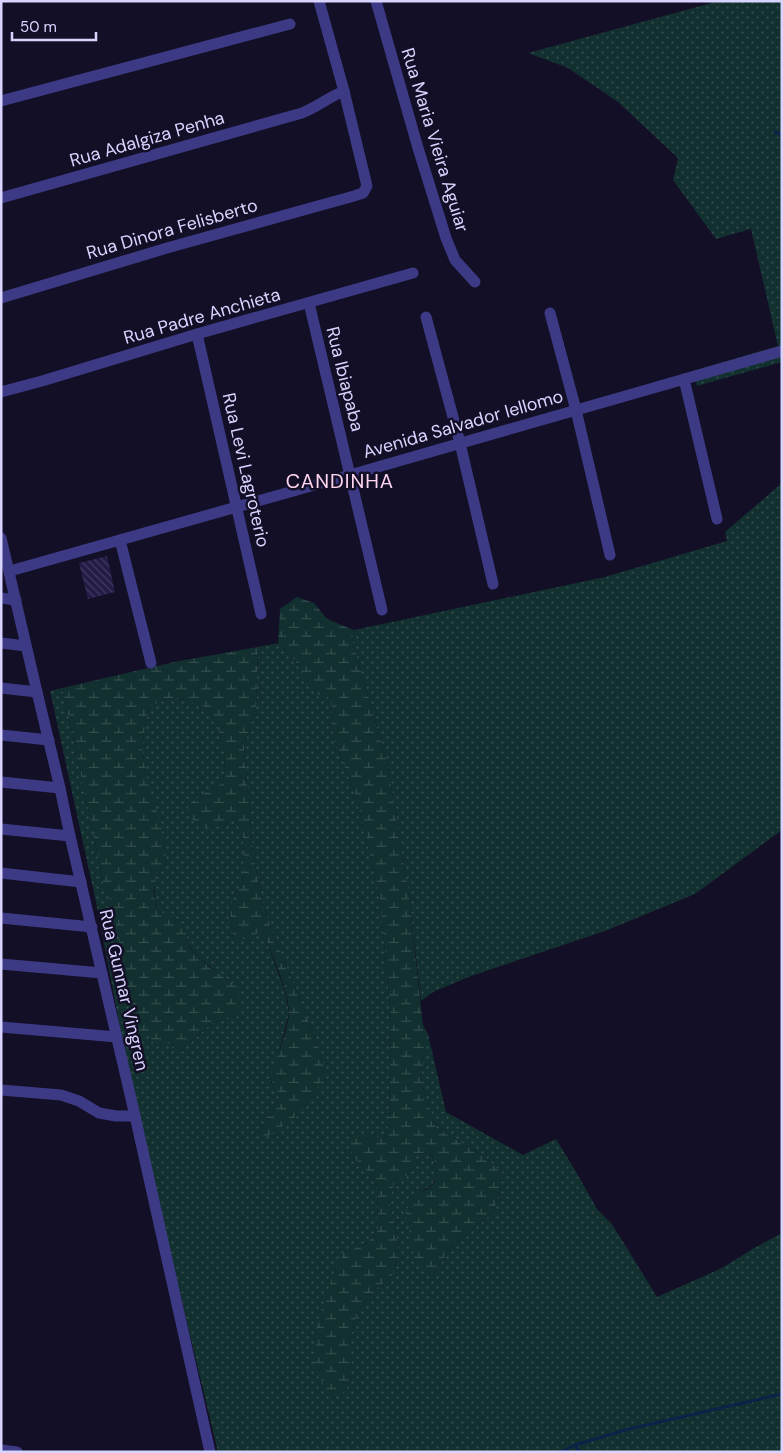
<svg xmlns="http://www.w3.org/2000/svg" width="783" height="1453" viewBox="0 0 783 1453" font-family="'DM Sans',sans-serif">
<defs>
<pattern id="grass-dots" width="8" height="8" patternUnits="userSpaceOnUse" patternTransform="scale(1.25)"><rect width="8" height="8" fill="#12302f"/><path d="M2 2h.1M6 6h.1" fill="none" stroke="#344d4e" stroke-width="1.8" stroke-linecap="round"/></pattern>
<pattern id="wetland-marsh" width="20" height="14" patternUnits="userSpaceOnUse" patternTransform="scale(1.25)"><rect width="20" height="14" fill="#12302f"/><path d="M1 5h8M5 5V1M11 12h8M15 12V8" fill="none" stroke="#344d4e"/></pattern>
<pattern id="building-back-hatch" width="6" height="6" patternUnits="userSpaceOnUse" patternTransform="scale(1.25)"><rect width="6" height="6" fill="#241b47"/><path d="M-1 5l2 2M0 0l6 6M5-1l2 2" fill="none" stroke="#433b63"/></pattern>
</defs>
<rect width="100%" height="100%" fill="#130f26"/>
<g fill="url(#grass-dots)">
<path d="M719,1H782V362L697,386L693,371L778,346L751,229L716,239L673,180L678,158L618,102L568,68L528,53Z"/>
<path d="M782,483V830L695,894L605,931L471,976L433,992L421,1001L409,897L388,766L352,640L354,630L605,577L727,541L725,532Z"/>
<path d="M278,643L296,662L315,693L331,698L334,739L356,796L380,897L391,1019L389,1125L384,1139L369,1136L353,1157L367,1171L377,1187L378,1230L367,1243L344,1253L345,1393L351,1376V1363L348,1347L358,1311L374,1290L392,1277L398,1256L397,1235L389,1201L395,1181L415,1154L430,1153C441,1173 440,1184 418,1193L434,1274L450,1248L494,1212L503,1174L484,1156L436,1128L421,1081L424,1053L423,1025L428,1034L446,1112L523,1155L556,1139L575,1170L597,1209L611,1223L627,1248L657,1297L722,1268L754,1248L782,1233V1452H218L135,1105L97,907L50,691L62,688L70,722L104,885L113,907L149,1034L168,1043H190L212,1023L234,1015L229,980L222,977L196,955L189,945L186,933L180,920L168,918L159,910L155,901L154,884L166,860C158,825 147,790 143,754C142,739 146,723 149,708L162,700L176,697L207,708L217,724L225,755L224,774L221,784L199,796L207,829L235,819L243,835L244,872L242,883L235,893L230,910L233,939H249L258,933L264,934L285,991L289,1013L271,1083L278,1088L280,1096L270,1115L258,1131L325,1069L316,1040L270,926L261,896L253,853L244,747L256,706L258,647Z"/>
</g>
<g fill="url(#wetland-marsh)">
<path d="M297,597L314,603L327,619L354,630L352,640L388,766L409,897L424,1035V1053L421,1081L436,1128L484,1156L503,1174L494,1212L450,1248L434,1274L424,1271L415,1261L406,1213L409,1203L418,1193L428,1189L435,1182L437,1172L434,1160L430,1153L415,1154C414,1168 410,1177 395,1181L389,1201L397,1235L398,1256L392,1277L374,1290L358,1311L348,1347L352,1363L351,1376L345,1393L334,1396L324,1386L314,1362L319,1317L334,1272L344,1253L367,1243L378,1230L377,1187L367,1171L353,1157L350,1145L356,1137L369,1136L384,1139L389,1125L391,1019L380,897L356,796L334,739L331,698L315,694L296,662L278,643L280,609Z"/>
<path d="M258,647L256,706L244,747L253,853L261,896L270,926L316,1040L325,1069L324,1077L314,1094L293,1119L268,1136H258V1131L270,1115L280,1096C278,1089 272,1085 270,1077C276,1060 287,1032 289,1015C290,992 272,956 264,934L258,933L249,939H233L230,910L235,893L242,883L244,872L243,835L235,819L207,829L196,823L187,814L189,805L199,796L221,784L224,774L225,755L217,724L207,708L176,697L162,700L149,708C146,723 142,739 143,753C146,789 164,822 166,858C166,866 158,874 155,882C153,886 154,896 155,901C157,913 168,918 180,920L186,933L189,946L196,955L209,967L238,987L241,1003L234,1015L212,1023L182,1050H175L168,1043L155,1046L149,1035H143L134,1027L113,907L104,885L70,722L62,688L174,662Z"/>
</g>
<g fill="none" stroke-linecap="round" stroke-linejoin="round">
<g stroke="#0c2248" stroke-width="3">
<path d="M775,132L782,135"/>
<path d="M575,1445L579,1452"/>
<path d="M560,1452L575,1445L629,1429L782,1394"/>
</g>
</g>
<path fill="url(#building-back-hatch)" d="M107,556L115,592L88,599L79,563Z"/>
<g fill="none" stroke-linecap="round" stroke-linejoin="round">
<g stroke="#3d3a85" stroke-width="11">
<path d="M319,1L344,91"/>
<path d="M376,1L418,148L446,238L455,260L475,282"/>
<path d="M1,101L290,24"/>
<path d="M1,198L302,113C317,107 329,97 344,91L367,186L363,193L354,196L167,248L1,298"/>
<path d="M309,303L382,610"/>
<path d="M550,313L576,410L610,555"/>
<path d="M426,317L460,443L493,584"/>
<path d="M197,334L261,614"/>
<path d="M684,379L717,519"/>
<path d="M1,392L42,381L197,334L413,273"/>
<path d="M1,538L37,692L60,788L70,836L135,1116L210,1452"/>
<path d="M120,540L151,663"/>
<path d="M10,571L350,475L782,351"/>
<path d="M1,598L16,600"/>
<path d="M1,643L26,646"/>
<path d="M1,688L37,692"/>
<path d="M1,735L49,740"/>
<path d="M1,782L60,788"/>
<path d="M1,829L70,836"/>
<path d="M1,873L81,882"/>
<path d="M1,918L92,927"/>
<path d="M1,964L102,973"/>
<path d="M1,1027L117,1037"/>
<path d="M1,1090L61,1095L79,1101L99,1113L116,1116H135"/>
<path d="M1,1450L17,1452"/>
</g>
</g>
<g text-anchor="middle" stroke-width="5" stroke-linejoin="round" paint-order="stroke">
<g font-size="18" fill="#d9d4ff" stroke="#130f26">
<text transform="translate(147 139) rotate(-16)" y="6">Rua Adalgiza Penha</text>
<text transform="translate(435 140) rotate(73)" y="6">Rua Maria Vieira Aguiar</text>
<text transform="translate(172 229) rotate(-16)" y="6">Rua Dinora Felisberto</text>
<text transform="translate(202 316) rotate(-16)" y="6">Rua Padre Anchieta</text>
<text transform="translate(345 379) rotate(76)" y="6">Rua Ibiapaba</text>
<text transform="translate(463 424) rotate(-16)" y="6">Avenida Salvador Iellomo</text>
<text transform="translate(246 470) rotate(77)" y="6">Rua Levi Lagroterio</text>
<text transform="translate(124 990) rotate(77)" y="6">Rua Gunnar Vingren</text>
</g>
<g font-size="20" letter-spacing="1" fill="#ffd6f0" stroke="#130f26">
<text x="340" y="488">CANDINHA</text>
</g>
</g>
<rect width="783" height="1453" fill="none" stroke="#d9d4ff" stroke-width="5"/>
<path d="M12 32v8h84v-8" fill="none" stroke="#d9d4ff" stroke-width="2.5"/>
<text x="20" y="32" font-size="15" fill="#d9d4ff" stroke="#130f26" stroke-width="4" paint-order="stroke">50 m</text>
</svg>
